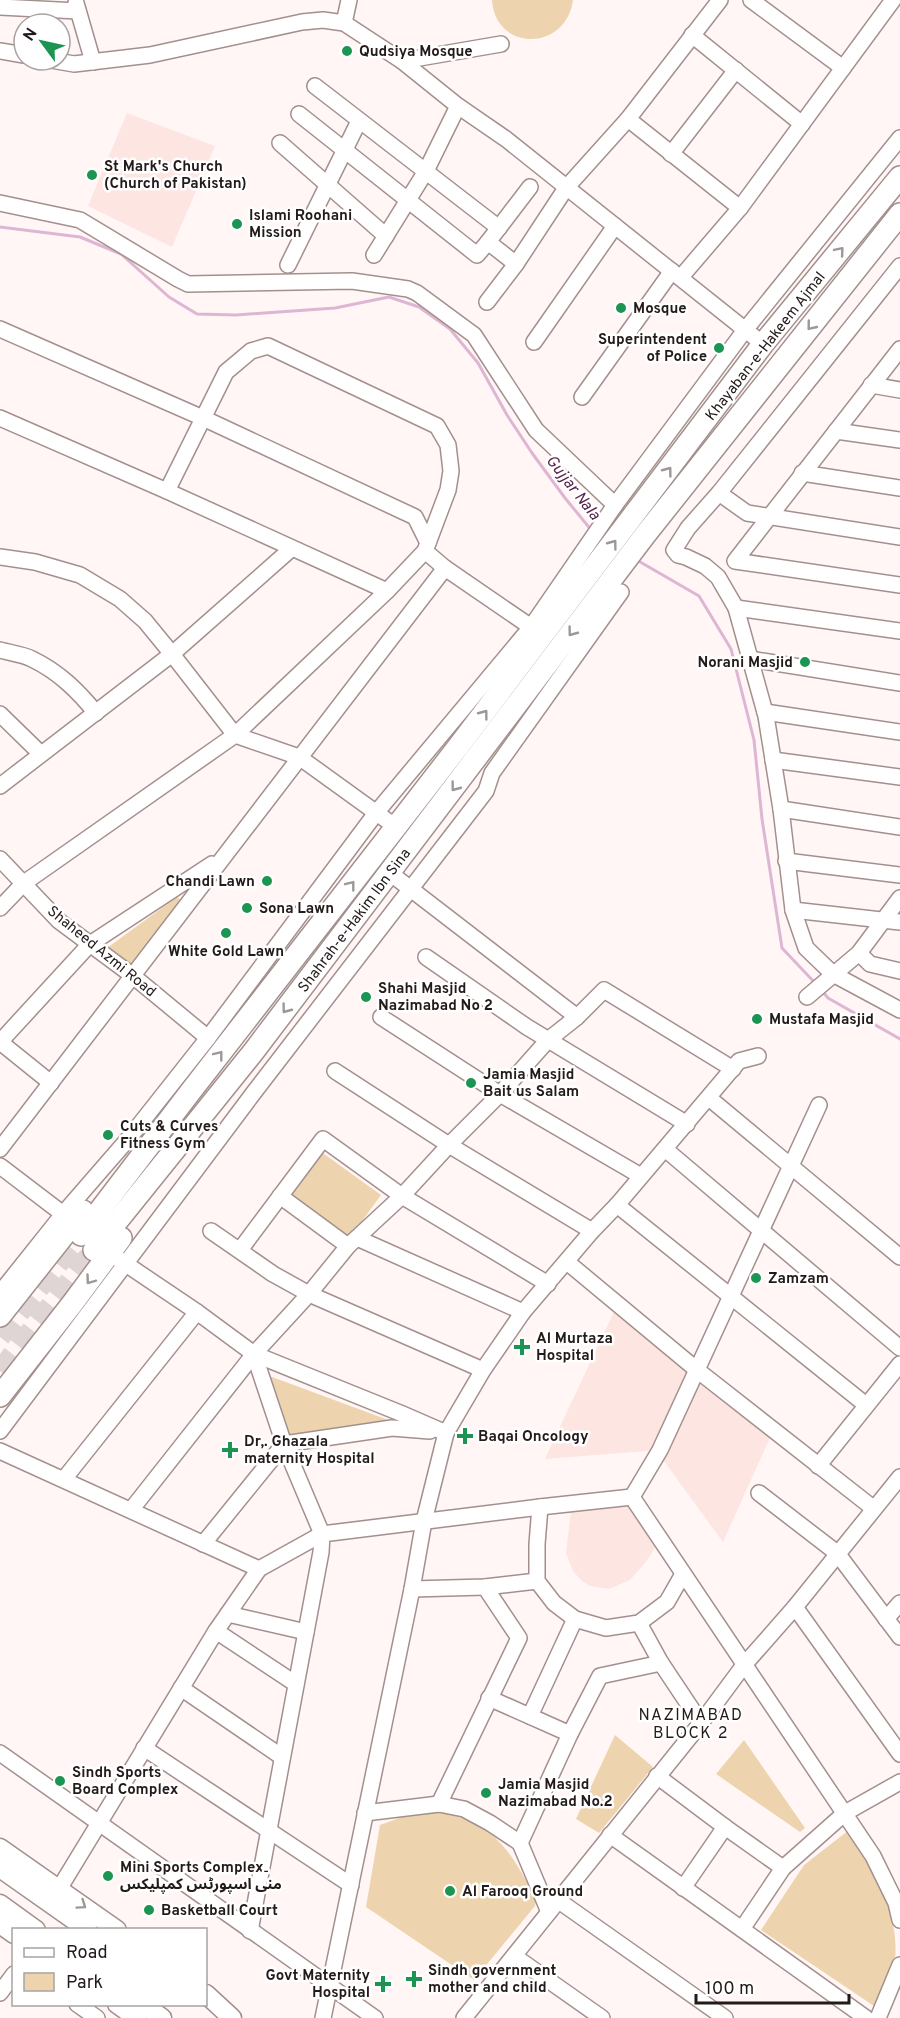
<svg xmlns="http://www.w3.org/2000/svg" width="900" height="2018" viewBox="0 0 900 2018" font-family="Overpass,'Noto Sans Arabic',sans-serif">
<rect width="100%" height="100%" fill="#fff6f5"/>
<g fill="#fde5e2">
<path d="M127,113L215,146L172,247L88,206Z"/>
<path d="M618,1303L773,1431L723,1542L658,1453L659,1450L545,1459Z"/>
<path d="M632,1497L660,1539L648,1559L630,1580L609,1589L590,1586L582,1581L573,1571L566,1553L572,1503Z"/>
</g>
<g fill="#eed4ae">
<path d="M492,0H573C566,52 495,52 492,0Z"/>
<path d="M177,897L181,900L130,965L107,948Z"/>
<path d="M320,1151L381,1195L349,1239L288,1195Z"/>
<path d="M264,1374L391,1421L288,1438Z"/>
<path d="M615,1735L653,1767L599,1833L576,1819Z"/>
<path d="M744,1740L805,1828L800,1832L716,1774Z"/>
<path d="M418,1811C486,1813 509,1844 536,1901L535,1906L474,1980L366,1907L380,1825Z"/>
<path d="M849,1830C872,1870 900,1911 895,1960C894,1974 882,1994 877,2008L761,1930L804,1865Z"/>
</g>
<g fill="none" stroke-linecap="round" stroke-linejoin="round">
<g stroke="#deb6d4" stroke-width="3">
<path d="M0,227L80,237L121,254L169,297L197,314L236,315L335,308L389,297L419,307L450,329L478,363L507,415L532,453L565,498L592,531"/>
<path d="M635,559L699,596L731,649L754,740L762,819L782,948L816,984"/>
<path d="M822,991L828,998L900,1039"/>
</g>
<g stroke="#ded5d4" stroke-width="21" stroke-dasharray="21 10" stroke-linecap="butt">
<path d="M0,1337L81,1235"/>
<path d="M0,1371L94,1250"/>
</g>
<g stroke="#a3908d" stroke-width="18">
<g id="minor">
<path d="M751,0L843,68"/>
<path d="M76,3L93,62"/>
<path d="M0,7L78,11"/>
<path d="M344,23L349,0"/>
<path d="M692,35L802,124"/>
<path d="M0,51L24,55"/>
<path d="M51,60L74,64L150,55L302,22L323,20L344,23L402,61L458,106L506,139L763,344"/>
<path d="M402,61L501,44"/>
<path d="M315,86L499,228"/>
<path d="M299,114L477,255L488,242"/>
<path d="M628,119L740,208"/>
<path d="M280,143L386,236"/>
<path d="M671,154L736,70"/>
<path d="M0,203L80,220L178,279L188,284L352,281L408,289L417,293L474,335L536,430L615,505"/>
<path d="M374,255L426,171L458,106"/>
<path d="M516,264L488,242L530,187"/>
<path d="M288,265L359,121"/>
<path d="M900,266L719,493L688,528L674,550L678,555L686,557L705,566L718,577L736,608L766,716L781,809L793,910L806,948L833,974L900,1010"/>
<path d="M681,277L740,208L893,0"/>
<path d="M487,302L516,264L566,188L628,119L720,0"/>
<path d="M0,329L203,418L415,517L428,543"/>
<path d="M534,342L615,226"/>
<path d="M900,349L735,561L900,585"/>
<path d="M871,385L900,390"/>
<path d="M582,397L672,271"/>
<path d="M0,418L167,491L387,591"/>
<path d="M836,431L900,440"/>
<path d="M802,473L900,488"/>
<path d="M719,493L747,513L900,537"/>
<path d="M425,551L445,568L531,627"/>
<path d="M0,557L35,562L80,575L120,599L145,621L172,654L235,735L299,757L396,827"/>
<path d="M736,608L900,631"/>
<path d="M0,650C10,653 22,654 32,659C59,672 78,691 96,713"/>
<path d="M750,659L900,683"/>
<path d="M765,712L900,732"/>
<path d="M0,714L41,754"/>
<path d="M773,760L900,777"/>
<path d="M0,786L172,654L291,549"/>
<path d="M781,809L900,827"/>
<path d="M0,859L59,921L133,976L208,1038"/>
<path d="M786,861L900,875"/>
<path d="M390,873L577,1017"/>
<path d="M0,908L24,883L235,735L387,591L425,551L448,490L451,471L448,445L437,426L268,346L251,351L226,372L167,491"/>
<path d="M793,910L900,922"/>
<path d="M859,953L870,964L900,971"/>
<path d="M426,957L527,1027L687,1124"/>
<path d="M807,997L859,953L900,898"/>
<path d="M381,1017L500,1094L641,1176"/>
<path d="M0,1042L90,944L212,864"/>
<path d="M0,1042L51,1083"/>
<path d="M335,1071L449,1145L592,1231"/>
<path d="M709,1098L900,1257"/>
<path d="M0,1149L445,568"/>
<path d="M665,1149L900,1348"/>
<path d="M0,1166L63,1214"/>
<path d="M280,1196L348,1246"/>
<path d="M617,1205L866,1405"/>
<path d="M211,1231L273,1274L309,1294L483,1370"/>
<path d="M357,1238L523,1312"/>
<path d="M240,1250L323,1139L402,1196L548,1284"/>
<path d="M117,1258L197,1312L254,1354L400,1413L446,1433"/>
<path d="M567,1262L697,1370L873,1508"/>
<path d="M0,1293L63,1214L129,1138L208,1038L376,813L531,627L615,505L745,330L900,138"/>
<path d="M0,1431L255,1091L486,791L492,773L621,592"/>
<path d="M0,1451L259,1569"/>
<path d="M818,1466L900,1364"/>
<path d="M64,1479L197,1312"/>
<path d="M759,1493L837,1553L900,1637"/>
<path d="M632,1497L873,1856L896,1903L900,1920"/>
<path d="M632,1497L660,1450L819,1105"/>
<path d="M540,1507L537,1544V1581L554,1603L575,1619L606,1628L639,1623L667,1602L683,1574"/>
<path d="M131,1510L254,1354L309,1294L348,1246L402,1196L449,1145L500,1094L548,1040L577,1017L604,990L733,1069"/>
<path d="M203,1544L284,1444L392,1428L430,1431"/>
<path d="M412,1589L485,1587L537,1581"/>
<path d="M795,1607L900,1754"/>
<path d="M228,1614L306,1632"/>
<path d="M886,1619L900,1603"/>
<path d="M639,1623L661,1663L701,1723"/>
<path d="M216,1631L296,1684"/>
<path d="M181,1688L282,1757"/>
<path d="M489,1698L570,1734"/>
<path d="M530,1716L575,1619"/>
<path d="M144,1748L351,1885"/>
<path d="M0,1753L375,2018"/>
<path d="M657,1776L725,1827L783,1868"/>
<path d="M439,1804L519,1638L485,1587"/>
<path d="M365,1813L439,1804L464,1809L490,1823L520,1843L549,1912"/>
<path d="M610,1835L866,2018"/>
<path d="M520,1843L570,1734L600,1676L661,1663"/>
<path d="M683,1888L725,1827"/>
<path d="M59,1889L216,1631L259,1569L322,1534L540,1507L632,1497"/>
<path d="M559,1901L725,2018"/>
<path d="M742,1929L783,1868L845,1813L900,1782"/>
<path d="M250,1931L321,1552L322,1534L284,1444L254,1354"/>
<path d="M514,1956L602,2018"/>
<path d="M0,1993L14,1974"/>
<path d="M77,2004L97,2018"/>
<path d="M323,2018L412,1589L424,1521L446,1433L483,1370L523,1312L592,1231L617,1205L739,1061L758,1056"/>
<path d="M464,2018L701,1723L744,1665L795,1607L900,1477"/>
<path d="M878,2018L900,1965"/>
</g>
</g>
<g stroke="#a3908d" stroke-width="21">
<g id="major">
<path d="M0,1848L117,1930"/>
<path d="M0,1868L88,1930"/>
<path d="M0,1904L36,1930"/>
<path d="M0,1924L14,1934"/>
<path d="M206,1994L232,2018"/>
<path d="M117,2004L137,2018"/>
<path d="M143,2004L162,2018"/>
</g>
</g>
<g stroke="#a3908d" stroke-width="24">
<g id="highway">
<path d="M81,1235L191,1091L458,747L763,344L900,177"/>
<path d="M94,1250L254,1051L645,535L900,214"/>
<path d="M0,1316L83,1211"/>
<path d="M0,1396L72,1304L121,1238"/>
</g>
</g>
<use href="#minor" stroke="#fff" stroke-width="15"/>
<use href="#major" stroke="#fff" stroke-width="18"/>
<use href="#highway" stroke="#fff" stroke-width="21"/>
</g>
<defs><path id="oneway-chevron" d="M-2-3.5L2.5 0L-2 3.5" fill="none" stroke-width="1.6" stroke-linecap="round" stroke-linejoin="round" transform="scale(1.5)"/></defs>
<g stroke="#9c9898">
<use href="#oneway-chevron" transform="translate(840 251) rotate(-50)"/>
<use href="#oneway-chevron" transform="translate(811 326) rotate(129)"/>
<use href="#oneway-chevron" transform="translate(668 471) rotate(-53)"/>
<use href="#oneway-chevron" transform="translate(613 544) rotate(-53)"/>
<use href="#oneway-chevron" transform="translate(572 632) rotate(127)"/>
<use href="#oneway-chevron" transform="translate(484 714) rotate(-53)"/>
<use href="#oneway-chevron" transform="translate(455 787) rotate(127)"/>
<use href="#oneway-chevron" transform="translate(351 885) rotate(-52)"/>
<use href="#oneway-chevron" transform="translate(286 1009) rotate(127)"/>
<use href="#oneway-chevron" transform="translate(219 1055) rotate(-52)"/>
<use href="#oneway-chevron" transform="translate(90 1280) rotate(126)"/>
<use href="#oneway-chevron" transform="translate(82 1905) rotate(35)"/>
</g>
<g fill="#1c9552" stroke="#fff" stroke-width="2">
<circle cx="347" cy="51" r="6"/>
<circle cx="92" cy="175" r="6"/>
<circle cx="237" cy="224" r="6"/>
<circle cx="621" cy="308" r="6"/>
<circle cx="719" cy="348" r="6"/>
<circle cx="805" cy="662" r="6"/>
<circle cx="267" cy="881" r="6"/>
<circle cx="247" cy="908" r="6"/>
<circle cx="226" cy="933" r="6"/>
<circle cx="366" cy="997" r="6"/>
<circle cx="757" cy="1019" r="6"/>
<circle cx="471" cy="1083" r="6"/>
<circle cx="108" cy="1135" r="6"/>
<circle cx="756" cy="1278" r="6"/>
<path d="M519 1338h6v6h6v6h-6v6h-6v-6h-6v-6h6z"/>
<path d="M462 1427h6v6h6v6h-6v6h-6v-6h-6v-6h6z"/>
<path d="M227 1441h6v6h6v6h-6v6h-6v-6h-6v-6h6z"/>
<circle cx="60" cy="1781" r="6"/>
<circle cx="486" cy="1793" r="6"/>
<circle cx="108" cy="1876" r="6"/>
<circle cx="450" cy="1891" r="6"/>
<circle cx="149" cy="1910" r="6"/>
<path d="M411 1970h6v6h6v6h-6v6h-6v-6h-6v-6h6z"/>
<path d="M380 1975h6v6h6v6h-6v6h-6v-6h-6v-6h6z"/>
</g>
<g text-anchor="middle" stroke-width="5" stroke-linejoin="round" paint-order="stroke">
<g font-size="15" font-weight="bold" fill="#231b1a" stroke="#fff" text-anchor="start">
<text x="359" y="56">Qudsiya Mosque</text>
<text x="104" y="171">St Mark's Church<tspan x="104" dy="17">(Church of Pakistan)</tspan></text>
<text x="249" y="220">Islami Roohani<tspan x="249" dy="17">Mission</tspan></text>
<text x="633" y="313">Mosque</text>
<text x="707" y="344" text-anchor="end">Superintendent<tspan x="707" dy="17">of Police</tspan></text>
<text x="793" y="667" text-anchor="end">Norani Masjid</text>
<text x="255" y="886" text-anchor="end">Chandi Lawn</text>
<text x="259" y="913">Sona Lawn</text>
<text x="226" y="956" text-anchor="middle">White Gold Lawn</text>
<text x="378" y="993">Shahi Masjid<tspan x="378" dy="17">Nazimabad No 2</tspan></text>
<text x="769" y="1024">Mustafa Masjid</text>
<text x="483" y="1079">Jamia Masjid<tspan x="483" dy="17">Bait us Salam</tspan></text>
<text x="120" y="1131">Cuts &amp; Curves<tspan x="120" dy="17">Fitness Gym</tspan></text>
<text x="768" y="1283">Zamzam</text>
<text x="536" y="1343">Al Murtaza<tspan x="536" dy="17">Hospital</tspan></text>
<text x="478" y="1441">Baqai Oncology</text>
<text x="244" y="1446">Dr,. Ghazala<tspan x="244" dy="17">maternity Hospital</tspan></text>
<text x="72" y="1777">Sindh Sports<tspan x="72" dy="17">Board Complex</tspan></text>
<text x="498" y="1789">Jamia Masjid<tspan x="498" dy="17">Nazimabad No.2</tspan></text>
<text x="120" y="1872">Mini Sports Complex۔<tspan x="120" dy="17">منی اسپورٹس کمپلیکس</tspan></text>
<text x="462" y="1896">Al Farooq Ground</text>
<text x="161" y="1915">Basketball Court</text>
<text x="428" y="1975">Sindh government<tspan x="428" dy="17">mother and child</tspan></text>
<text x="370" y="1980" text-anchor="end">Govt Maternity<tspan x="370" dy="17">Hospital</tspan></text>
</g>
<g font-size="15" fill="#231b1a" stroke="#fff">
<text transform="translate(765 346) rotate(-52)" y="5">Khayaban-e-Hakeem Ajmal</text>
<text transform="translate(354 920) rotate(-53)" y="5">Shahrah-e-Hakim Ibn Sina</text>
<text transform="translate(102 951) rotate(39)" y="5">Shaheed Azmi Road</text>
</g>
<g font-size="16" font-style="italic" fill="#56254d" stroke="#fff">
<text transform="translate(574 487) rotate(52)" y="6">Gujjar Nala</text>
</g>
<g font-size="16" letter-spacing="1.5" fill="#231b1a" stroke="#fff">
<text x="691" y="1720">NAZIMABAD<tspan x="691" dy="18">BLOCK 2</tspan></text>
</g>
</g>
<rect x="12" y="1928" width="195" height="78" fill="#ffffff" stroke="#a7a4a3" stroke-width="1.5"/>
<rect x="24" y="1948" width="30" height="9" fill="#ffffff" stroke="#a7a4a3" stroke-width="1.5"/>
<text x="66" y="1958" font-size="18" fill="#231b1a">Road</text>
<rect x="24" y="1973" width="30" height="18" fill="#eed4ae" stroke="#a7a4a3" stroke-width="1.5"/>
<text x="66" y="1988" font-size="18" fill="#231b1a">Park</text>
<g transform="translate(42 42) rotate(303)"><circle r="28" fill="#ffffff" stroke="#a7a4a3" stroke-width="1.5"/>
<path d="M0-4.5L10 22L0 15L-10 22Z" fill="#1c9552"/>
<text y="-9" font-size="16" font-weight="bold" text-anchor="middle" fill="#231b1a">N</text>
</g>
<path d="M696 1994v9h153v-9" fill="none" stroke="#231b1a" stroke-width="3"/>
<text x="705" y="1994" font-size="18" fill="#231b1a" stroke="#ffffff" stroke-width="4.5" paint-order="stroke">100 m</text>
</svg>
